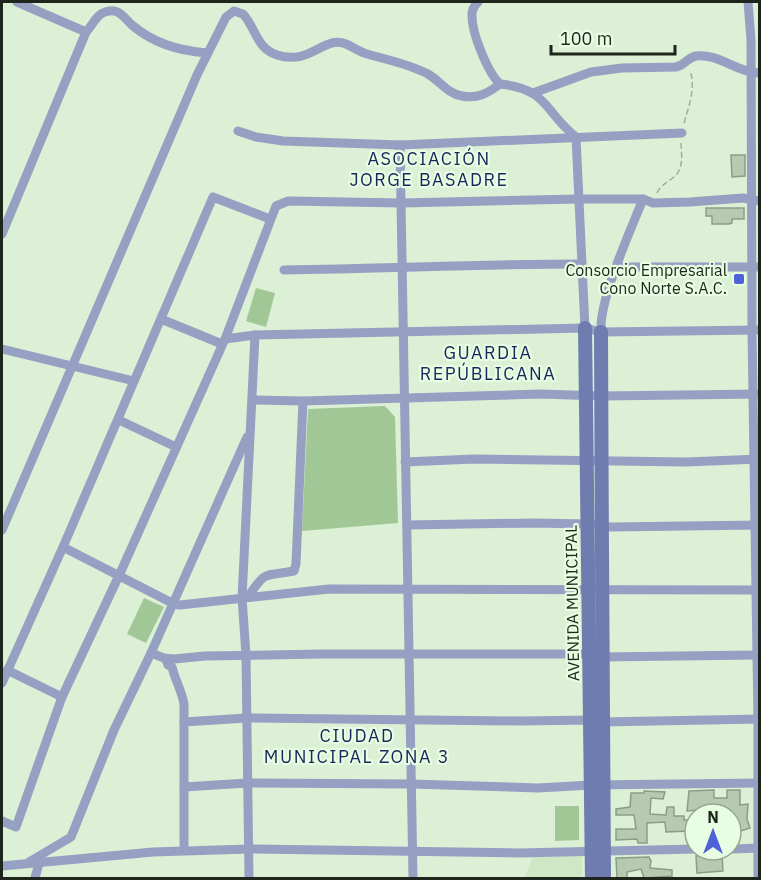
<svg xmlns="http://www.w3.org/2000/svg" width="761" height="880" viewBox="0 0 761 880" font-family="'IBM Plex Sans',sans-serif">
<rect width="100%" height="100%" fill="#dbf0d5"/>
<path fill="#cee8c6" d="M533,856H582V878H525Z"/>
<g fill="#a2c797">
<path d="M256,288L275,293L266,327L246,321Z"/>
<path d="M385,406L395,417L398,523L302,531L308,409Z"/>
<path d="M144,598L164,607L146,643L127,634Z"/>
<path d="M555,806H579V840L555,841Z"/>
</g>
<g fill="#b5cab0" stroke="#8b9e85" stroke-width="1.5">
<path d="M731,155H745V176L732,177Z"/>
<path d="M706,208H744V219H732V223L729,224H712V216H706Z"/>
<path d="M714,790V798H727V790H740V805L748,804L747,819L750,828L731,834L730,810H715L716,814L708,813L709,809L687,811L689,791Z"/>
<path d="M644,791L665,792L663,799L651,798L650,814L666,815L667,807H674V816H684V820H688L689,831L666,832L665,822L647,823V843H638L637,839L616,840V829H636L634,815H616V809L630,807L631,793H644Z"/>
<path d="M708,855H722L723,871L697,873L696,856Z"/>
<path d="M649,857L651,861L650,868L672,870V876L644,878L641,869L627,872V879L617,878L616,858Z"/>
</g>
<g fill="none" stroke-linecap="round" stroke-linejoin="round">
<g stroke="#9fb09a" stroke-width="1.5" stroke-dasharray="6 3" stroke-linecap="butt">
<path d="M684,123C689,106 696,87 690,70"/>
<path d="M657,193C661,182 677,180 680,168C683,161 681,150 681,143"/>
</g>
<g stroke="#95a0c3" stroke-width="9">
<path d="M17,2L86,32"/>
<path d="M478,2C475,5 472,9 472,14C471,32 488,73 500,84"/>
<path d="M748,2L751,40L752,330L758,719V878"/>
<path d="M533,93L591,72L622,68L676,67C685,65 687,58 696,56C718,53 738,73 760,73"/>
<path d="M238,131L256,137L283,141L400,145L682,133"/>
<path d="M400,145L413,878"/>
<path d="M2,234L86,32C92,26 97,14 105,12C119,7 124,18 132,25C154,44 180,51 207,53"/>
<path d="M617,267H760"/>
<path d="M284,270C383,269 482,264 581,264"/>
<path d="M161,319L222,344"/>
<path d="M601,332C599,299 630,232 643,199"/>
<path d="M225,339L255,335L585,328L601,332L760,330"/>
<path d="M2,349L134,381"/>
<path d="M253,400L303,401L540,394L602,396L760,394"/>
<path d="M119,420L176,447"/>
<path d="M405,462L474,459L686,462L760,459"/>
<path d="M407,525L533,523L588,524L610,527L760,525"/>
<path d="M2,530L197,75L226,17L234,11L243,14C256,28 256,48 277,55C311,66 323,35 346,44C353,47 360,52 367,54C388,60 409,64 428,74C440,81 448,94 462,96C478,99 488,93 500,84C549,89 544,112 576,137L585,328"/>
<path d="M63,547L174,604L180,605L329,589L760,590"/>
<path d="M248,597C267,569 263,577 294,571L296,564L303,401"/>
<path d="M151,653L164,658L174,659L205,656L322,654H590L601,657L756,655"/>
<path d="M166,659L168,665L172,667C175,680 182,691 184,704V850"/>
<path d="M7,670L62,697"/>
<path d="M2,683L63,547L213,197L270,219"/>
<path d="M184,722L246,718L521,721L590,720L601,722L760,719"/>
<path d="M184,787L247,783L411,784L538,788L591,785L760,783"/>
<path d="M2,821L16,827L62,697L122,569L225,339L276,206L288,201L402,203L578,199H643L653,203L690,202L743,198L760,201"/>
<path d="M731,849L760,848"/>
<path d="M29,862L71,837L114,730L151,653L247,437"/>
<path d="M2,866L153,852L249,849L519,853L695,849"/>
<path d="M35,878L39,863"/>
<path d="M249,878L246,655L242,598L255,335"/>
</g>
<g stroke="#6e7caf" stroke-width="14">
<path d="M585,328L592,878"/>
<path d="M601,332C602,514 602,696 604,878"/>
</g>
</g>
<rect fill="#4e62d8" stroke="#e8fee2" stroke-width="2" x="733" y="273" width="12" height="12" rx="3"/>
<g text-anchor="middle" stroke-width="4.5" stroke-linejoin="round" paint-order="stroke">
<g font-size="16" fill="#1e251c" stroke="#e8fee2" text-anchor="end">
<text x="727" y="276">Consorcio Empresarial<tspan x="727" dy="18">Cono Norte S.A.C.</tspan></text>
</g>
<g font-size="16" fill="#1e251c" stroke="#e8fee2">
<text transform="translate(572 603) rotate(-91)" y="6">AVENIDA MUNICIPAL</text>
</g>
<g font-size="18" letter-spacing="1.5" fill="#1c255d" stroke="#e8fee2">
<text x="429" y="165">ASOCIACIÓN<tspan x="429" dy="21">JORGE BASADRE</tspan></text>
<text x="488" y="359">GUARDIA<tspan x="488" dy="21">REPÚBLICANA</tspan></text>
<text x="357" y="742">CIUDAD<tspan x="357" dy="21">MUNICIPAL ZONA 3</tspan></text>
</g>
</g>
<rect width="761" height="880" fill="none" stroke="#1e251c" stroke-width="6"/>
<g transform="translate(713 832)"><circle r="28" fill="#e8fee2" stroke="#97a793" stroke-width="1.5"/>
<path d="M0-4.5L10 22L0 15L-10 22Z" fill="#4e62d8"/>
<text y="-9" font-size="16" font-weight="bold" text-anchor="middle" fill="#1e251c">N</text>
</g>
<path d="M551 45v9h124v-9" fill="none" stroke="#1e251c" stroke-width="3"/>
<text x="560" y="45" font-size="18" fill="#1e251c" stroke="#e8fee2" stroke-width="4.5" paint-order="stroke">100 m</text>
</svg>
